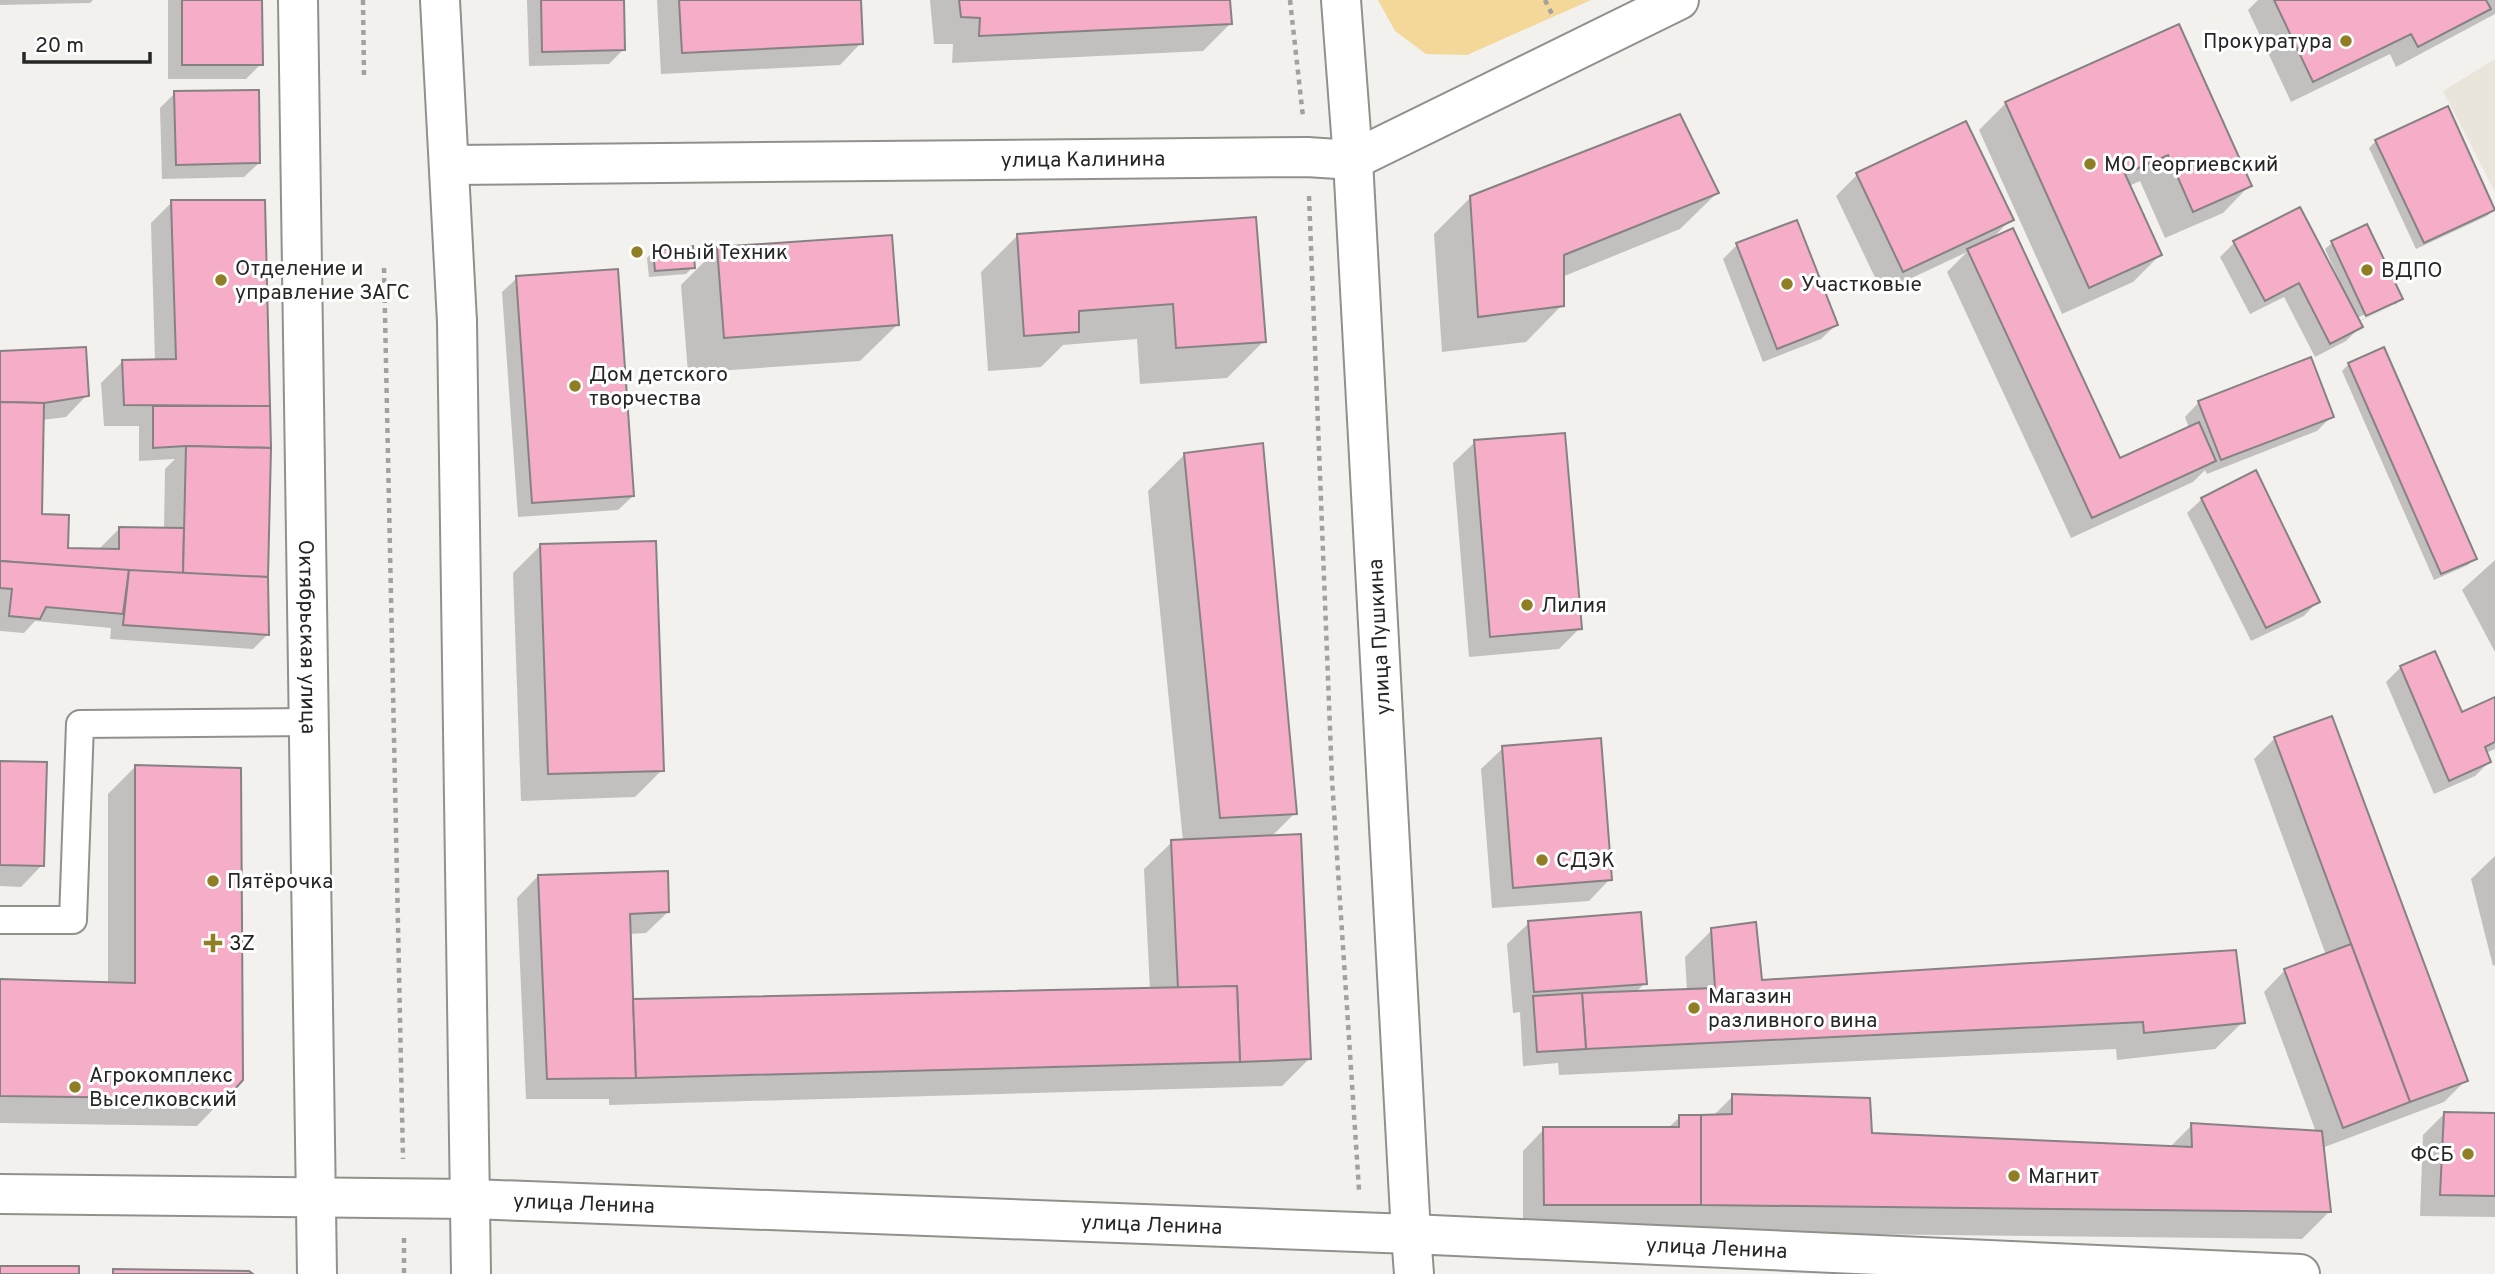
<svg xmlns="http://www.w3.org/2000/svg" width="2495" height="1274" viewBox="0 0 2495 1274" font-family="Overpass,sans-serif">
<rect width="100%" height="100%" fill="#f2f1ee"/>
<path fill="#e9e5db" d="M2495,59V192L2443,91Z"/>
<path fill="#f3d899" d="M1378,0H1591L1467,55L1426,54L1395,31Z"/>
<g fill="#0003">
<path d="M0,0H93L90,3L0,5Z"/>
<path d="M168,0H261V64L246,79H168Z"/>
<path d="M527,0H623L624,49L609,64L529,66Z"/>
<path d="M657,0H860L861,43L840,65L661,74Z"/>
<path d="M930,0H1228L1230,24L1203,51L952,63L953,44H934Z"/>
<path d="M2258,0H2495V14L2396,67L2390,54L2291,102L2248,10Z"/>
<path d="M2178,26L2250,185L2223,213L2165,238L2140,181L2129,186L2160,255L2133,282L2062,314L1979,130L2006,103Z"/>
<path d="M175,93L259,163L244,177L162,179L160,108Z"/>
<path d="M2376,141L2494,209L2487,216L2416,249L2369,148Z"/>
<path d="M1857,175L2011,219L1991,240L2119,461L2189,428L2185,417L2199,402L2332,416L2317,431L2207,474L2205,470L2193,482L2071,538L1947,272L1967,252L1882,292L1836,196Z"/>
<path d="M1717,193L1680,229L1562,277V305L1526,342L1442,352L1434,234L1471,197Z"/>
<path d="M172,202H264L269,406L268,634L253,649L110,639L111,628L35,621L24,633L0,631V353L87,395L66,417L42,420L40,516L66,550H98L120,528L164,529L165,469L175,459L139,461V426H104L101,383L123,361H155L151,223Z"/>
<path d="M1017,236L1264,341L1227,378L1140,384L1137,339L1063,345L1041,367L988,371L981,272Z"/>
<path d="M2234,243L2339,285L2341,284L2325,249L2332,243L2400,299L2395,305V301L2357,318L2359,321L2395,305L2358,322L2360,327L2346,341L2315,357L2284,297L2250,314L2220,257Z"/>
<path d="M1737,245L1836,325L1821,339L1763,362L1723,259Z"/>
<path d="M717,249L897,325L860,361L688,373L681,285Z"/>
<path d="M654,251L693,267L686,274L649,277L647,258Z"/>
<path d="M517,278L633,496L618,510L518,517L502,292Z"/>
<path d="M2349,364L2474,558L2468,565L2434,580L2342,371Z"/>
<path d="M1475,442L1580,628L1559,649L1469,657L1453,463Z"/>
<path d="M1185,454L1295,813L1271,837L1310,1058L1282,1086L609,1105V1099H526L517,898L538,876L668,912L646,933L629,934L631,1001L1150,991L1144,869L1172,842L1183,841L1148,491Z"/>
<path d="M2202,499L2318,601L2304,616L2251,641L2187,513Z"/>
<path d="M540,546L662,770L635,797L521,801L513,573Z"/>
<path d="M2495,560V652L2462,590Z"/>
<path d="M2434,653L2461,714L2495,699V749L2486,753L2489,762L2475,776L2434,794L2386,682L2401,667Z"/>
<path d="M2275,738L2466,1080L2444,1102L2322,1148L2329,1212L2302,1239L1674,1232V1226H1523V1151L1544,1129H1667L1680,1117H1712L1733,1096L1871,1135L2169,1148L2192,1125L2316,1132L2264,992L2285,970L2326,955L2254,759Z"/>
<path d="M1503,748L1610,879L1589,901L1492,908L1481,769Z"/>
<path d="M0,763L42,865L21,887L0,886Z"/>
<path d="M135,767L224,1098L197,1126L0,1123V981L108,984V794Z"/>
<path d="M2495,856V965L2493,966L2471,879Z"/>
<path d="M1529,923L1645,983L1635,993L1687,991L1685,957L1712,930L1761,982L2243,1022L2215,1049L2117,1060L2116,1049L1559,1075L1558,1063L1523,1066L1520,1012L1513,1013L1507,944Z"/>
<path d="M2444,1114H2495V1217L2420,1216L2423,1135Z"/>
</g>
<g fill="#f6adc8" stroke="#868284" stroke-width="2">
<path d="M182,0H262L263,65H182Z"/>
<path d="M541,0H624L625,50L542,52Z"/>
<path d="M679,0H861L863,44L682,53Z"/>
<path d="M959,0H1230L1232,24L979,36L980,18L961,17Z"/>
<path d="M2274,0H2486L2491,9L2418,47L2411,34L2313,82Z"/>
<path d="M2179,24L2252,186L2193,212L2168,155L2125,174L2162,255L2089,288L2005,102Z"/>
<path d="M259,90L260,163L176,165L174,91Z"/>
<path d="M2448,106L2495,210L2424,243L2375,140Z"/>
<path d="M1680,114L1719,193L1564,255V306L1478,317L1470,196Z"/>
<path d="M1966,121L2014,220L1903,272L1856,173Z"/>
<path d="M171,200H265L270,406L124,405L122,360L176,359Z"/>
<path d="M2300,207L2363,327L2330,344L2299,283L2265,301L2233,241Z"/>
<path d="M1256,217L1266,342L1176,348L1173,304L1079,311V332L1024,336L1017,234Z"/>
<path d="M1797,220L1838,325L1777,349L1736,243Z"/>
<path d="M2367,224L2403,299L2366,316L2331,241Z"/>
<path d="M2013,228L2120,458L2199,422L2216,461L2092,518L1967,249Z"/>
<path d="M892,235L899,325L724,338L717,247Z"/>
<path d="M693,246L695,268L655,271L653,250Z"/>
<path d="M618,269L634,496L532,503L516,276Z"/>
<path d="M86,347L89,396L44,403L0,402V351Z"/>
<path d="M2384,347L2477,559L2441,574L2348,363Z"/>
<path d="M2311,357L2334,417L2221,460L2198,401Z"/>
<path d="M0,402L44,403L42,514L69,515L68,548L119,549V527L184,528L183,575L0,561Z"/>
<path d="M153,406H270L271,448L186,446L153,448Z"/>
<path d="M1565,433L1582,629L1490,637L1474,440Z"/>
<path d="M1263,443L1297,814L1220,818L1184,453Z"/>
<path d="M186,446L271,448L268,577L183,575Z"/>
<path d="M2256,470L2320,602L2266,628L2201,498Z"/>
<path d="M656,541L664,771L548,774L540,544Z"/>
<path d="M0,561L129,570L123,614L46,607L40,619L9,616L12,589L0,588Z"/>
<path d="M129,570L268,577L269,635L123,625Z"/>
<path d="M2435,651L2462,712L2495,697V742L2485,747L2491,762L2449,781L2400,666Z"/>
<path d="M2332,716L2468,1081L2410,1102L2274,737Z"/>
<path d="M1601,738L1612,880L1513,888L1502,746Z"/>
<path d="M0,761L47,762L44,866L0,865Z"/>
<path d="M135,765L241,768L243,1080L226,1099L0,1096V979L135,983Z"/>
<path d="M1301,834L1311,1059L1240,1062L1237,986L1178,989L1171,840Z"/>
<path d="M668,871L669,912L630,914L636,1078L547,1079L538,875Z"/>
<path d="M1641,912L1647,984L1534,992L1528,921Z"/>
<path d="M1756,922L1762,980L2236,950L2245,1023L2144,1033L2143,1022L1586,1049L1582,993L1715,988L1711,928Z"/>
<path d="M2351,944L2410,1102L2343,1128L2284,969Z"/>
<path d="M1237,986L1240,1062L636,1078L633,999Z"/>
<path d="M1582,993L1586,1049L1537,1052L1533,996Z"/>
<path d="M1732,1094L1870,1098L1872,1133L2192,1147L2191,1123L2322,1131L2331,1212L1701,1205V1115L1732,1114Z"/>
<path d="M2444,1112L2495,1113V1196L2440,1195Z"/>
<path d="M1679,1115H1701V1205H1544L1543,1127H1679Z"/>
<rect x="0" y="1266" width="79" height="8"/>
<path d="M113,1269L249,1271L253,1274H113Z"/>
</g>
<g fill="none" stroke-linecap="round" stroke-linejoin="round">
<g stroke="#91908d" stroke-width="30">
<path id="service" d="M0,920H73L80,724L309,722"/>
</g>
<g stroke="#91908d" stroke-width="42">
<g id="pedestrian">
<path d="M440,0L457,322"/>
<path id="s1" d="M449,165L1307,157L1353,160"/>
</g>
</g>
<g stroke="#91908d" stroke-width="42">
<g id="minor">
<path id="s2" d="M298,0L317,1274"/>
<path d="M1341,0L1353,160"/>
<path d="M457,322L471,1274"/>
<path id="s3" d="M1414,1274L1411,1234L2300,1274"/>
</g>
</g>
<g stroke="#91908d" stroke-width="42">
<g id="primary">
<path id="s4" d="M0,1194L471,1199L1411,1234L1353,160L1679,0"/>
</g>
</g>
<g stroke="#a2a19f" stroke-width="4.5" stroke-dasharray="5 5" stroke-linecap="butt">
<path d="M363,0L364,77"/>
<path d="M1290,0L1303,117"/>
<path d="M1545,0L1554,18"/>
<path d="M1309,196L1332,780L1359,1190"/>
<path d="M384,268L403,1159"/>
<path d="M404,1238V1274"/>
</g>
<use href="#service" stroke="#fff" stroke-width="26"/>
<use href="#pedestrian" stroke="#fff" stroke-width="38"/>
<use href="#minor" stroke="#fff" stroke-width="38"/>
<use href="#primary" stroke="#fff" stroke-width="38"/>
</g>
<g fill="#907e25" stroke="#fff" stroke-width="2.5">
<circle cx="2346" cy="41" r="7"/>
<circle cx="2090" cy="164" r="7"/>
<circle cx="637" cy="252" r="7"/>
<circle cx="2367" cy="270" r="7"/>
<circle cx="221" cy="280" r="7"/>
<circle cx="1787" cy="284" r="7"/>
<circle cx="575" cy="386" r="7"/>
<circle cx="1527" cy="605" r="7"/>
<circle cx="1542" cy="860" r="7"/>
<circle cx="213" cy="881" r="7"/>
<path d="M209.5 932.5h7v7h7v7h-7v7h-7v-7h-7v-7h7z"/>
<circle cx="1694" cy="1008" r="7"/>
<circle cx="75" cy="1087" r="7"/>
<circle cx="2468" cy="1154" r="7"/>
<circle cx="2014" cy="1176" r="7"/>
</g>
<g text-anchor="middle" stroke-width="6" stroke-linejoin="round" paint-order="stroke">
<g font-size="21" fill="#262625" stroke="#fff" text-anchor="start">
<text x="2332" y="48" text-anchor="end">Прокуратура</text>
<text x="2104" y="171">МО Георгиевский</text>
<text x="651" y="259">Юный Техник</text>
<text x="235" y="275">Отделение и<tspan x="235" dy="24">управление ЗАГС</tspan></text>
<text x="2381" y="277">ВДПО</text>
<text x="1801" y="291">Участковые</text>
<text x="589" y="381">Дом детского<tspan x="589" dy="24">творчества</tspan></text>
<text x="1541" y="612">Лилия</text>
<text x="1556" y="867">СДЭК</text>
<text x="227" y="888">Пятёрочка</text>
<text x="229" y="950">3Z</text>
<text x="1708" y="1003">Магазин<tspan x="1708" dy="24">разливного вина</tspan></text>
<text x="89" y="1082">Агрокомплекс<tspan x="89" dy="24">Выселковский</tspan></text>
<text x="2454" y="1161" text-anchor="end">ФСБ</text>
<text x="2028" y="1183">Магнит</text>
</g>
<g font-size="21" fill="#262625" stroke="#fff">
<text dy="7" stroke="none"><textPath href="#s1" startOffset="634">улица Калинина</textPath></text>
<text dy="7" stroke="none"><textPath href="#s2" startOffset="637">Октябрьская улица</textPath></text>
<text transform="translate(1379 637) rotate(-93)" y="7">улица Пушкина</text>
<text dy="7" stroke="none"><textPath href="#s4" startOffset="584">улица Ленина</textPath></text>
<text dy="7" stroke="none"><textPath href="#s4" startOffset="1152">улица Ленина</textPath></text>
<text dy="7" stroke="none"><textPath href="#s3" startOffset="346">улица Ленина</textPath></text>
</g>
</g>
<path d="M24 52v10h126v-10" fill="none" stroke="#262625" stroke-width="3.5"/>
<text x="35" y="52" font-size="21" fill="#262625" stroke="#ffffff" stroke-width="5" paint-order="stroke">20 m</text>
</svg>
